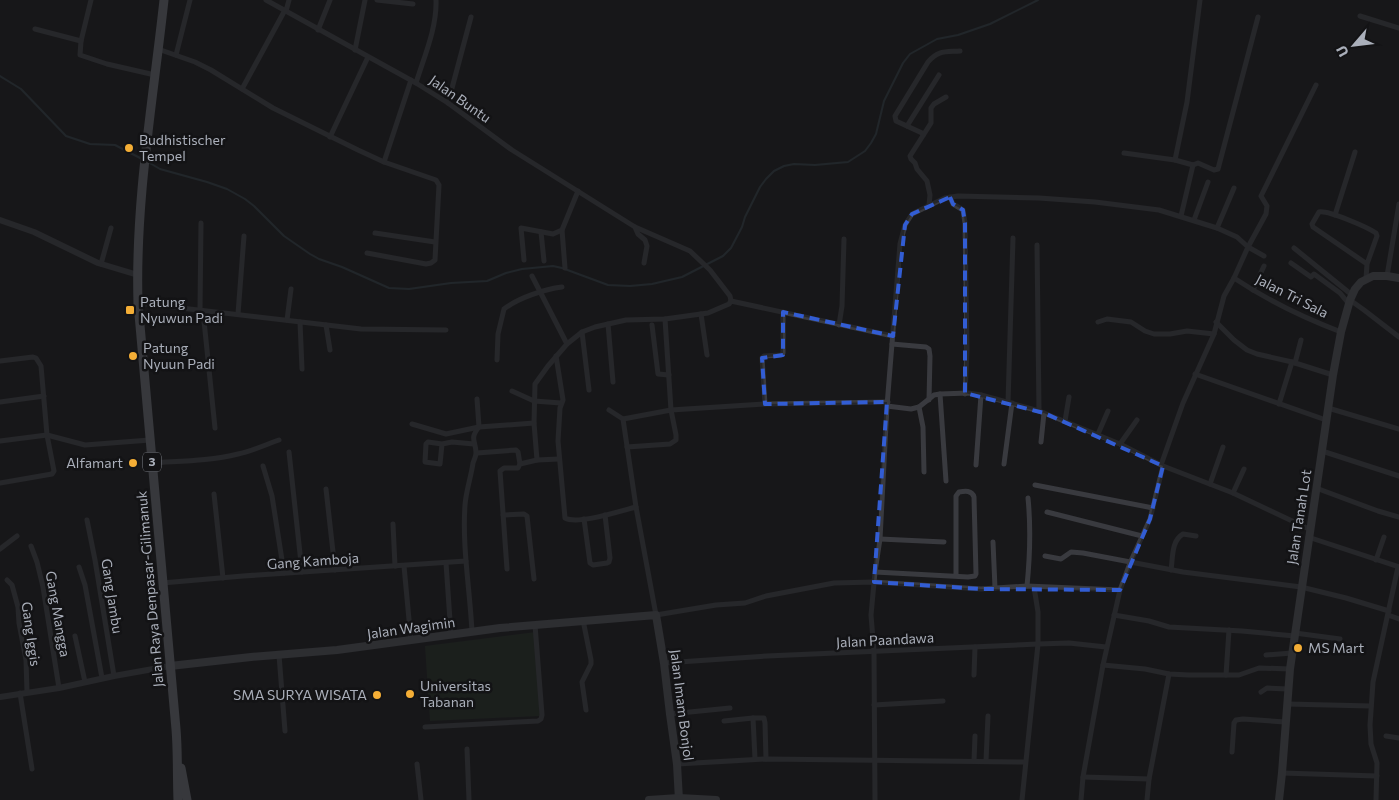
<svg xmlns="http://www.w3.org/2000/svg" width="1399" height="800" viewBox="0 0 1399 800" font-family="Commissioner,sans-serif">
<rect width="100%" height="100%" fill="#18181a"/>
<path fill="#202821" d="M536,632L540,716L430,721L425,646Z"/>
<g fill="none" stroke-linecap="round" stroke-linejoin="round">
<g stroke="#2e383e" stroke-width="2">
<path d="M0,76L21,89L66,136L90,144L115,145L142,159"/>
<path d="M148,162L160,169L207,182L227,189L245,199L254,206L284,236L310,254L319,259L342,267L389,288L409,289L451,283L487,281L506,273L522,269L553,266L562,268L608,285L630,286L652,284L682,277L723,256L731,248L742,227L745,217L760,187L766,179L774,171L784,166L794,164L815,165L848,162L865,151L871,143L876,134L884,101L903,63L910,54L937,39L958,35L990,24L1038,0"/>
</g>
<g stroke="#393a3f" stroke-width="5">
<path d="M91,0L81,41L80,55L107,64L155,75"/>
<path d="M266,0L416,83L448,103L512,150L635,227L690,251L710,270L730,296L731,301"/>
<path d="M377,0L413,4"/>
<path d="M286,11L289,0"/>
<path d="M1360,16L1399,28"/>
<path d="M35,29L81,41"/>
<path d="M318,30L330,0"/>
<path d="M158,49L195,62L211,70L273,108L358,150L384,162L436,180L439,185L435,260L431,263L426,264L367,253"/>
<path d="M355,50L365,0"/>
<path d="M176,55L190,0"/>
<path d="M416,83C424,57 437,28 436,0"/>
<path d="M242,89L285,10"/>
<path d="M448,103L471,17"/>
<path d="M907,126L939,75"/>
<path d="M923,135L922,133L896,121L895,116L928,62C938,50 945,52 960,51"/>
<path d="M330,137L368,57"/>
<path d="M1124,153L1175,160L1193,165L1198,163L1214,170L1218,169L1258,17"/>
<path d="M1175,160L1187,102L1200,0"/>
<path d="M384,162L411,80"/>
<path d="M950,197L953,204L963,210L965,223L967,350L965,394"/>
<path d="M929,205L930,195L927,181L917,169L915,163L911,159L910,156L931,123V108L934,104L946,97"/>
<path d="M1335,215L1355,152"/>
<path d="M1181,216L1193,165"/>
<path d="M1194,220L1208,182"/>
<path d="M635,227L638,234L645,240L647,246L644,263"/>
<path d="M1217,228L1234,188"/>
<path d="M541,232L544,261"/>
<path d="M375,233L435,242"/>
<path d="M1037,245L1039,411"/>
<path d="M1294,248L1352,295"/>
<path d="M1264,256L1248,247L1266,214L1267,206L1261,196L1316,85"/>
<path d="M524,260L521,228L553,234L562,230"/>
<path d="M1291,263L1311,277L1314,274L1340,293L1349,304"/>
<path d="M101,264L111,228"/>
<path d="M565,268L562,230L578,191"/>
<path d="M532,276L567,344"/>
<path d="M1387,276L1399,204"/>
<path d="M1234,278C1267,300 1304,318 1341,332"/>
<path d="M1366,279L1367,264L1377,236L1376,233C1367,227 1328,210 1319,212L1312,224L1313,227L1367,264"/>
<path d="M1253,290L1264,266"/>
<path d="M1350,300L1364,310L1399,337"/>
<path d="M138,303L361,329L446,330"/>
<path d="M200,310L201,223"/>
<path d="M203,311L215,428"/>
<path d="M238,314L244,236"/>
<path d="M701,314L707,355"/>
<path d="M287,320L291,289"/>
<path d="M300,322L302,369"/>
<path d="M1098,322L1107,319L1131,322L1145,331L1154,334H1170L1187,331L1214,334"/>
<path d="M1216,322L1234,340L1247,350L1257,354L1292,362L1333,375"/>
<path d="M608,324L613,382"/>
<path d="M326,325L330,350"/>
<path d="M652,325L658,374L669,375"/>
<path d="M839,325L842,306L844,239"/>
<path d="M582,332L589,390"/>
<path d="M892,344L926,347L929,349L930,356L929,400"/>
<path d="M556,356L563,400L560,408L558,441L565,518C578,525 620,511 636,507"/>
<path d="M497,360L498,334L504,309C518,298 545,289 562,287"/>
<path d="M0,361L33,357L36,358L41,366L47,435L54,471L52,474L0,483"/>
<path d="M1295,363L1301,340"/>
<path d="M1195,374L1326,420"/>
<path d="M512,391L534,401L561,403"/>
<path d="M940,394L946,481"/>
<path d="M0,402L44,396"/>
<path d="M1008,403L1013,238"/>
<path d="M765,404L762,358L764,356L781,355L783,353V312"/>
<path d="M1279,404L1292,362"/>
<path d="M887,406L911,409L919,407L934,395L940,394L968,393L981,395L1039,411L1120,444L1163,466L1233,493L1309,529"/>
<path d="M919,407L923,427L924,472"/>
<path d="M1328,408L1399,429"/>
<path d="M609,410L623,419L636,507L656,615L716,605L745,603L766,596L834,583L874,582L981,589L1027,586L1120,590"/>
<path d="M623,419L671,410L765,404L888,402"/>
<path d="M1065,421L1069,397"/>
<path d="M412,424L446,434L479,427L534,423"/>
<path d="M1098,434L1108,411"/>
<path d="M0,441L47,435L85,445L150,440"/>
<path d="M1041,442L1044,413"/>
<path d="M442,444L440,464L425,462L426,444L428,442L442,444L452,442L474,444"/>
<path d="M1120,444L1137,420"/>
<path d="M627,447L670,444L676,440V435L671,410L665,319"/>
<path d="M1322,451L1399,476"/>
<path d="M289,452L302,572"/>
<path d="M477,453L516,450L518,452L520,464"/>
<path d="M537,460L534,423L535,384L548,366L567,344L582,332L595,327L626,320L665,319L708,313L729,304L731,301L893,336"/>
<path d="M152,463C181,461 210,461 238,454C252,451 265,445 279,440"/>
<path d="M1004,464L1012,403"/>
<path d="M976,465L981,395"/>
<path d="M263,466L272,496L284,573"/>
<path d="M1210,484L1223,447"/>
<path d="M1035,485L1153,508"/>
<path d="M1316,488L1378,511L1399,517"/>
<path d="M326,489L335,570"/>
<path d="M1233,493L1244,469"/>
<path d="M214,494L223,578"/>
<path d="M1047,512L1142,536"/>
<path d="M503,515L524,514L527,516L534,579"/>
<path d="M584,519L590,563L593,565L607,563L609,562L610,558L605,515"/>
<path d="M87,520L95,560L114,676"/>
<path d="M393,524L395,566"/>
<path d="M1308,537L1399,567"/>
<path d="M880,539L944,542"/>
<path d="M993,542L995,588"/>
<path d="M31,546L37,562L43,587L59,688"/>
<path d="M0,549L17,536"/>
<path d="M1045,556L1061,559L1071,552L1083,553L1183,572L1301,587L1346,598L1389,611"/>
<path d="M1376,560L1384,537"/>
<path d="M446,563L451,635"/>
<path d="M404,566L411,641"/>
<path d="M79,567L85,585L102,678"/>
<path d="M507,569L500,471L504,468H518L520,464L537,460L559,459"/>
<path d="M1171,570C1173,558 1171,541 1183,534L1196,536"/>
<path d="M875,572L968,577L975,576L976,574L974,497C972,490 965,491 959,492L956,496V576"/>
<path d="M7,580L12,585L18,607L19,623L26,660L27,692"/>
<path d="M162,583L243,576L466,561"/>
<path d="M1027,586C1030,556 1031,528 1028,498"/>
<path d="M1114,615L1149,621L1169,627L1242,631L1295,636"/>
<path d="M1388,615L1399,619"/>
<path d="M583,620L591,660V664L582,682L586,710"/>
<path d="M472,632C470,590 462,547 465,505C466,491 471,477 473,463C474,460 476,456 476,453C476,441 469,439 479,427L477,399"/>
<path d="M1295,633L1340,639"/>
<path d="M75,636L85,682"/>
<path d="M279,655L285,731"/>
<path d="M1266,655L1292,653"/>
<path d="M664,663L767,656L1038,644L1069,643L1106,647"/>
<path d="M1103,665L1145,669L1169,674L1189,675H1239L1259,668L1290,669"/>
<path d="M974,675L975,647"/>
<path d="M1226,675L1229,630"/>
<path d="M1261,692L1267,688L1288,689"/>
<path d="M20,693L32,769"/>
<path d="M1287,704L1371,706"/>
<path d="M874,705L943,701"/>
<path d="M670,714L730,708"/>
<path d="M753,718L755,759"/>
<path d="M724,721L753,718H764L765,723L766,759"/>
<path d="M425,727L538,721L541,719L542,715L535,625"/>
<path d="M1386,736L1399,738"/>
<path d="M467,749L469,800"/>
<path d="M1232,752L1234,723L1236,720L1243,719L1285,722"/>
<path d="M974,761L975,736"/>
<path d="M986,761L988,716"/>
<path d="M417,764L421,800"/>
<path d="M677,764L766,759L1025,762"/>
<path d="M1282,773L1377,776"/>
<path d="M1083,777L1149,779"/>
<path d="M875,800L874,652L871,615L875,572L880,539L887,406L900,244L905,225L912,214L945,198L958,196L1039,198L1095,202L1159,210L1217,228L1237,237L1248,247L1234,278L1224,296L1214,334L1183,403L1161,465"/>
<path d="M1022,800L1038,644V612L1034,587"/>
<path d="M1081,800L1083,777L1103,665L1120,590L1130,563L1150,519L1163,466"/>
<path d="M1147,800L1149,779L1169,674"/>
<path d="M1376,800L1377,763L1371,744L1370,725L1373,682L1398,567"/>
</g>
<g stroke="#393a3f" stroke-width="6">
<path d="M0,220L34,232L98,263L138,275"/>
<path d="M0,697L59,688L114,676L170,666"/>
</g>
<g stroke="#47494f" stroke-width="8">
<path d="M170,666L251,657L337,650L500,628L656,615L664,663L670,714L677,764L679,800"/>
<path d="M649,800L679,798L716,800"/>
<path d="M1279,800L1282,773L1290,669L1333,375L1341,332L1350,300L1355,289L1361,282L1373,276H1387L1399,278"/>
</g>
<g stroke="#5d6067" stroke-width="9">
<path d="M164,0C153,101 135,202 138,303L176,729C178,753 177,776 178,800"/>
<path d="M181,768L187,800"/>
</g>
</g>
<path d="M0 0H1399V800H0ZM950,197L953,204L963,210L965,223V393L1044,413L1163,466L1150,519L1120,590L981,589L874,582L887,402L765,404L762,358L783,355V312L893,336L905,225L912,214Z" fill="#18181a" fill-opacity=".55" fill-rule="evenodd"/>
<path fill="none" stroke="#325dd4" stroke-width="4" stroke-dasharray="10 6" stroke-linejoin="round" d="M950,197L953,204L963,210L965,223V393L1044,413L1163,466L1150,519L1120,590L981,589L874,582L887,402L765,404L762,358L783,355V312L893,336L905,225L912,214Z"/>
<g fill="#f4ae36" stroke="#131315" stroke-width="2">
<circle cx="129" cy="148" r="5"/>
<rect x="125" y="305" width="10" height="10" rx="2.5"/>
<circle cx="133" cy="356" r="5"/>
<circle cx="133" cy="463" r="5"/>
<circle cx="1298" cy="648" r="5"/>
<circle cx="410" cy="694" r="5"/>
<circle cx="377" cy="695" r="5"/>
</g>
<g text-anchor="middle" stroke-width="5" stroke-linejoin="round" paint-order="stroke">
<rect fill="#131315" stroke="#7d8088" stroke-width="1" x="143" y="452.5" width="18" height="19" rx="4"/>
<g font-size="12" font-weight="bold" fill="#aaafba">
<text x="152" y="466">3</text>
</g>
<g font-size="14" fill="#aaafba" stroke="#131315">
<text transform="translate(460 99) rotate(35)" y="5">Jalan Buntu</text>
<text transform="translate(1292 296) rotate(27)" y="5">Jalan Tri Sala</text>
<text transform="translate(1299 517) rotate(-81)" y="5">Jalan Tanah Lot</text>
<text transform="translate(313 561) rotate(-4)" y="5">Gang Kamboja</text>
<text transform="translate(150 589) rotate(-95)" y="5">Jalan Raya Denpasar-Gilimanuk</text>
<text transform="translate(112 596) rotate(81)" y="5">Gang Jambu</text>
<text transform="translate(58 614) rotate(80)" y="5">Gang Mangga</text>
<text transform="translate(411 628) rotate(-8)" y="5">Jalan Wagimin</text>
<text transform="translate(31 634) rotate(82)" y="5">Gang Iggis</text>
<text transform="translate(885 640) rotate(-3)" y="5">Jalan Paandawa</text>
<text transform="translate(682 705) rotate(83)" y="5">Jalan Imam Bonjol</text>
</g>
<g font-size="14" fill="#aaafba" stroke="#131315" text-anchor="start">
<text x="139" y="145">Budhistischer<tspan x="139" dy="16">Tempel</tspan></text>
<text x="140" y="307">Patung<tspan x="140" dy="16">Nyuwun Padi</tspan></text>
<text x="143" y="353">Patung<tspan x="143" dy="16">Nyuun Padi</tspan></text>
<text x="123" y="468" text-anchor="end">Alfamart</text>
<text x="1308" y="653">MS Mart</text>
<text x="420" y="691">Universitas<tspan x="420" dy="16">Tabanan</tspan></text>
<text x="367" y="700" text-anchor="end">SMA SURYA WISATA</text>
</g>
</g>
<g transform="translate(1354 45) rotate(242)" stroke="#131315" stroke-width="4" paint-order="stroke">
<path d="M0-4L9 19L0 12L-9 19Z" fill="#aaafba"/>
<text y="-8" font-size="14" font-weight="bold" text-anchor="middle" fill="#aaafba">U</text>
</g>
</svg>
